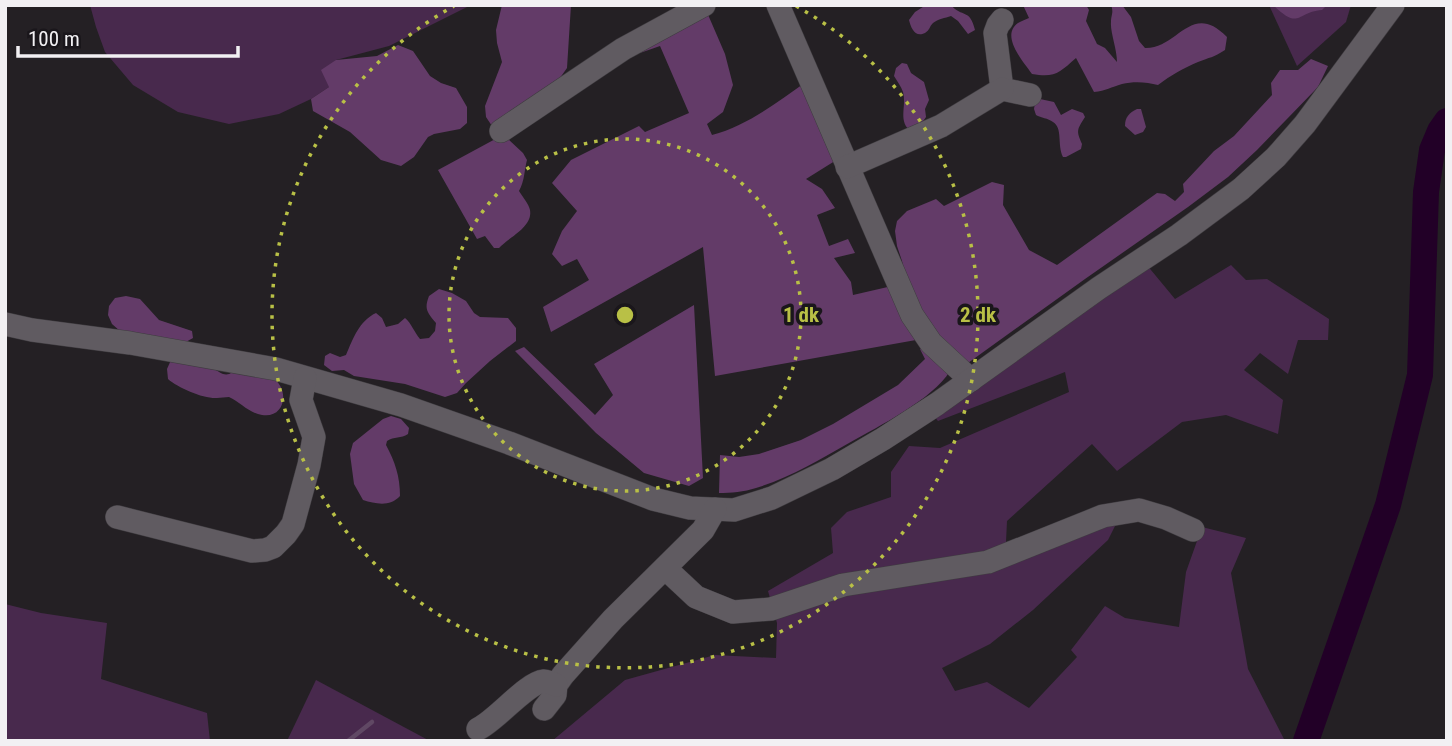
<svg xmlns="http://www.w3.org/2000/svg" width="1452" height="746" viewBox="0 0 1452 746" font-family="'Roboto Condensed',sans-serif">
<rect width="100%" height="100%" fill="#242024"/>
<g fill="#48294d">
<polygon points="90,5 471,5 389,46 336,60 329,87 311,99 279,114 229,124 178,112 133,85 105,52 96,27"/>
<polygon points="1269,5 1351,5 1346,22 1297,66"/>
<polygon points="1146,264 1175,299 1231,265 1246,280 1267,279 1329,319 1328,340 1298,340 1288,374 1260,353 1244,370 1283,400 1278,434 1226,415 1182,422 1117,471 1092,444 1007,521 1006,542 1016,560 1098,527 1116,524 1108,540 1033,610 990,644 942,668 955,691 987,682 1029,708 1077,657 1071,650 1105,606 1125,618 1179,627 1186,572 1202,527 1246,538 1231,573 1248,669 1285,741 552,741 625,680 715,655 776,658 777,623 768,591 833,553 831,528 847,512 891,497 891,472 909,446 940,448 1069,392 1065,372 938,421 933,415"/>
<polygon points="5,604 41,613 107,623 101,679 207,713 210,741 5,741"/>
<polygon points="316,680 430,741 287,741"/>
</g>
<g fill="#633b68">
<polygon points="502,5 571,5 567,68 550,92 492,126 486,117 485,106 502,62 497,43 496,30"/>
<path d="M926,5h25c11,13 19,3 24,25l-7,4 -10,-13 -7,-5c-6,2 -13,3 -18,7 -4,4 -3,7 -8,10 -10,5 -14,-5 -16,-13l6,-8z"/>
<path d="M1023,5h63l3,5 -3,11 11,23 8,4 12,14c0,-13 -7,-30 -6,-40 0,-8 3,-9 0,-17h11l9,12 8,24 6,7c33,1 46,-48 82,-11l-2,13c-12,8 -15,7 -27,12 -14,6 -27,13 -40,23 -11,-3 -24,-4 -36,-1 -11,3 -16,7 -28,8l-18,-34c-17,15 -21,20 -44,16 -9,-13 -32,-38 -14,-51 3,-2 7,-3 11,-5z"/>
<path d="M1273,5h54l-5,5c-26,2 -22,21 -49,-5z"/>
<path d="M706,10l19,44 8,31 -10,27 -16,12 5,11c35,-9 64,-32 94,-53l32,77 -32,20 16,10 13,19 -18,7 12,31 19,-7 7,14 -21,5 17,24 2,13 39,-9 24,54 -201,36 -12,-129 -152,85 -8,-25 46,-27 -12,-21 -15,7 -10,-12 10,-23 15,-20 -25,-28 19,-23 68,-34 6,6 44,-19 -29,-67 -20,7 -2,-6z"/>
<polygon points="398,45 413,51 430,76 441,83 456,88 467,107 467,123 460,129 434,134 428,137 414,157 401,166 381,160 350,132 313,111 311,99 329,87 321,70 336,60 377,56"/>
<polygon points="1311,59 1328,66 1318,87 1257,150 1228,177 1188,207 1085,279 968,363 927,330 910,299 902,261 897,246 895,231 897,221 907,211 936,199 944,206 992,182 1004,185 1003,205 1029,250 1057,265 1157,193 1165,194 1175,201 1184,192 1183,184 1214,151 1234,136 1272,95 1271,83 1280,70 1298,70"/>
<path d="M902,63l5,1 4,9 13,9 5,18 -4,9 1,8 -9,13 -5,2c-15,-10 -5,-25 -9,-40 -2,-6 -6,-11 -9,-16l2,-8z"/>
<path d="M1040,99l14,3 7,13 11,-6 11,4 2,4c-8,13 -9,13 -3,27l-1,5 -15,8h-3c-6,-12 0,-29 -10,-35 -5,-4 -12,-4 -17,-7l-2,-6 1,-6z"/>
<path d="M1137,109h4l5,18 -3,5 -8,3 -10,-9c0,-9 4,-13 12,-17z"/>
<path d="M499,137h7l17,16 4,7c-3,11 -2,20 -8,31 3,5 10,13 11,19 3,17 -21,27 -31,38h-5l-9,-12 -8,3 -39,-69z"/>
<path d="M439,289l13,4 14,8 8,12 6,4 28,1 8,10v13l-26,20 -24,22 -9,10 -12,4 -40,-13 -51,-8 -10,-6 -12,1 -8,-6 1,-9 5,-3 10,4 6,-2c7,-16 13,-34 30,-42l6,5 4,9 12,-3 7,-6c7,6 9,14 15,21l9,-1 6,-7 1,-8c-9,-11 -12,-14 -7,-27z"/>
<polygon points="126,296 140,299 159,320 192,331 193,338 184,343 120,331 112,324 108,315 109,306 115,298"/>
<polygon points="694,305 703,478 689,486 644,473 596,433 515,351 524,347 595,415 613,395 594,364"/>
<path d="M920,349l8,1 22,21c-18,29 -71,55 -101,72 -30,17 -60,35 -93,45 -12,4 -25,5 -37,5l1,-38 19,2 20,-3 42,-14 32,-16 65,-39 27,-26z"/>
<path d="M171,360c14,3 29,5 42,9 4,1 7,4 10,5 7,2 9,-3 15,-4 5,-1 27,4 32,6 21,11 16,43 -8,39 -13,-2 -22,-13 -33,-18 -4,0 -8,1 -12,1 -13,1 -39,-10 -49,-19l-1,-10z"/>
<path d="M391,416l10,3 8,9 -1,6c-7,5 -14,2 -21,7l-1,4c9,17 14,31 14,51 -10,11 -24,8 -37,4l-9,-16 -4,-30 3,-11 30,-24z"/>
</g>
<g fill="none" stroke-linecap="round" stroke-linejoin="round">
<polyline stroke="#604864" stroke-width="4.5" points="348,741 372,722"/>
<polyline stroke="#220027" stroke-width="26" points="1306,741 1388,505 1420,375 1426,192 1432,150 1440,131 1447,121"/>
<defs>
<g id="minor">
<polyline points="778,5 912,315 931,343 971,380"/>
<polyline points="1002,20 998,25 995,33 1002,89 1030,95"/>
<polyline points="501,131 623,49 704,5"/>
<polyline points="847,167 941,126 1002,89"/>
<polyline points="5,324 32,330 130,343 276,369 401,405 509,443 653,499 690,508 734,510 772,498 832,469 883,439 937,404 1099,288 1179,235 1241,189 1276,157 1305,124 1393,5"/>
<polyline points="117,517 252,551 265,550 273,547 286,534 293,524 309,465 314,437 301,400 305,378"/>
<polyline points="665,568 696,597 733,612 771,609 843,585 988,562 1103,516 1139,510 1166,518 1193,530"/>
<polyline points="544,709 555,695 556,685 563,675 613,619 703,530 715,509"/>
<path d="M478,729c19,-9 48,-46 66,-48 2,0 10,3 12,4"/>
</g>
</defs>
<use href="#minor" stroke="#3f3c40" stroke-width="24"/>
<use href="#minor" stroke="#605b61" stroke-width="23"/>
</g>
<g fill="none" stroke="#b9c046" stroke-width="3.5" stroke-dasharray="3.5 7">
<circle cx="625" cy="315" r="176"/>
<path d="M796 6A353 353 0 1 1 454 6"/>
</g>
<circle cx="625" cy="315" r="10" fill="#b9c046" stroke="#1a161b" stroke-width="3.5"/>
<g font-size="21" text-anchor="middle" font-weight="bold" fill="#b9c046" stroke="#1a161b" stroke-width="7" stroke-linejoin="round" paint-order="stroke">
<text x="801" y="322">1 dk</text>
<text x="978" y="322">2 dk</text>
</g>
<rect width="1452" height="746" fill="none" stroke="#f2f0f3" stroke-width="14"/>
<path d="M18 46v10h220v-10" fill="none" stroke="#f2f0f3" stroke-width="3.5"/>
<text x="28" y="46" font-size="21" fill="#f2f0f3" stroke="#1a161b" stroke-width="5" paint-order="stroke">100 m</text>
</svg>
